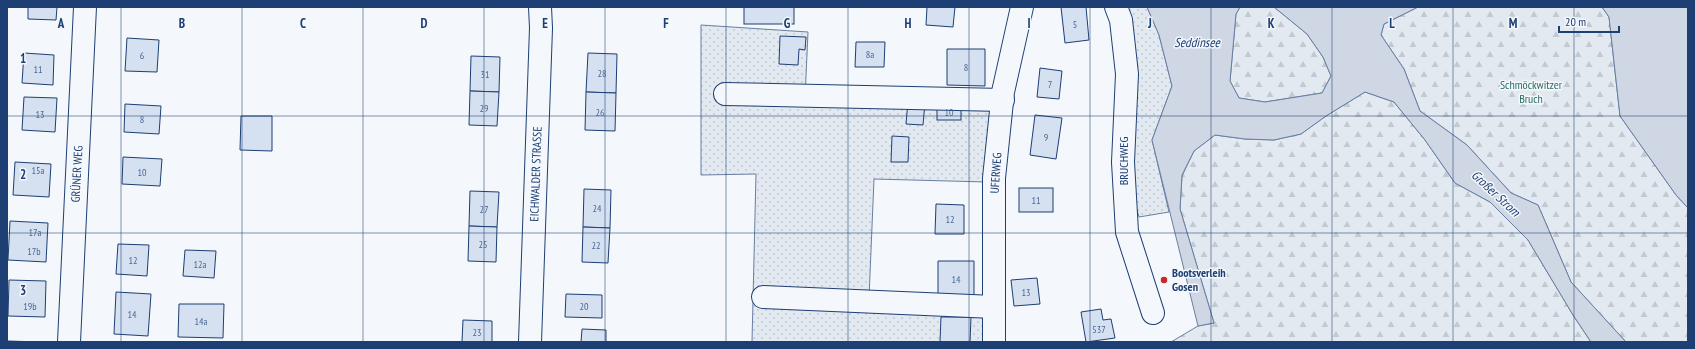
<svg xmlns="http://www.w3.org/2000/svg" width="1695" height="349" viewBox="0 0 1695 349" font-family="'PT Sans Narrow',sans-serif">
<defs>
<pattern id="grass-dots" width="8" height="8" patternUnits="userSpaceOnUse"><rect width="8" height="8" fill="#e3e9f0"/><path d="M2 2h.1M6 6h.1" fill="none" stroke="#c2c9d1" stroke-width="1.8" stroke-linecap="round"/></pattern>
<pattern id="forest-firs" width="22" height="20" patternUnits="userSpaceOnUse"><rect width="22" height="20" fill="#e3e9f0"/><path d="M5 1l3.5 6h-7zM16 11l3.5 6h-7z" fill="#c2c9d1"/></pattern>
</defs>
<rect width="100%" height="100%" fill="#f4f7fb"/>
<g fill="url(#grass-dots)" stroke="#687fa3">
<polygon points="1124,7 1147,7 1159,35 1172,86 1152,140 1169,212 1139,217 1131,190"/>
<polygon points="701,25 808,32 805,98 997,105 987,182 874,179 869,298 989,311 988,342 752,342 756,174 701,175"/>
</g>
<g fill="url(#forest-firs)" stroke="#687fa3">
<polygon points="1240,7 1274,7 1307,34 1323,57 1331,76 1322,93 1265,102 1239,98 1230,81 1236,14"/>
<polygon points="1418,7 1602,7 1609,17 1620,116 1676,195 1688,208 1688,342 1626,342 1571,282 1538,205 1511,193 1467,145 1420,111 1404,69 1381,35 1384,24"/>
<polygon points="1365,92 1394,102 1425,140 1455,183 1490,202 1528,240 1573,315 1591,342 1171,342 1198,326 1214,323 1180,209 1182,176 1194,151 1215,135 1245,139 1274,140 1301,134 1326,116"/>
</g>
<g fill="#cfd7e4" stroke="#687fa3">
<polygon points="1147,7 1240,7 1236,14 1230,81 1239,98 1265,102 1322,93 1331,76 1323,57 1307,34 1274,7 1418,7 1384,24 1381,35 1404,69 1420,111 1467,145 1511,193 1538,205 1571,282 1626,342 1591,342 1573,315 1528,240 1490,202 1455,183 1425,140 1394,102 1365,92 1326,116 1301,134 1274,140 1245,139 1215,135 1194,151 1182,175 1180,209 1214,323 1198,326 1152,140 1172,86 1159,35"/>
<polygon points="1602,7 1688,7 1688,208 1676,195 1620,116 1609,17"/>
</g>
<g fill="#d5e0f0" stroke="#1d3f73">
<polygon points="28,7 57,7 56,20 28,19"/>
<rect x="744" y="7" width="50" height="17"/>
<polygon points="927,7 955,7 953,27 926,25"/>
<polygon points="1061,7 1086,7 1089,40 1065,43"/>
<polygon points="780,36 806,37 805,50 799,49 798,65 779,64"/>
<polygon points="127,38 159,40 157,72 125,71"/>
<polygon points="856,42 885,42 884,67 855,67"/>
<polygon points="947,49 985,49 985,86 947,85"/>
<polygon points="24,53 54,55 53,85 22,83"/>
<polygon points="588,53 617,54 616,93 586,92"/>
<polygon points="471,56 500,57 499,92 470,91"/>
<polygon points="1040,68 1062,71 1059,99 1037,97"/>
<polygon points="470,91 499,92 497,126 469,125"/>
<polygon points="586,92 616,93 615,131 585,130"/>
<polygon points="24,97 57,98 55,132 22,130"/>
<polygon points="908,101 925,102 923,125 906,124"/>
<polygon points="125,104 161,106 159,134 124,132"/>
<rect x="937" y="104" width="24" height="16"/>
<polygon points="1035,115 1062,118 1056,159 1030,155"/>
<polygon points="241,116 272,116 272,151 240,150"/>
<polygon points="892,136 909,137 908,162 891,162"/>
<polygon points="123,157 162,159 160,186 122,184"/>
<polygon points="15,162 51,164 49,197 13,195"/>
<rect x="1019" y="188" width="34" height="24"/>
<polygon points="584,189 611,190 610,228 583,227"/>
<polygon points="470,191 499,192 497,227 469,226"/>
<polygon points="936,204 964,205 964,234 935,234"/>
<polygon points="10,221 48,223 46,262 8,260"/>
<polygon points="469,226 497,227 496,262 468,261"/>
<polygon points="583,227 610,228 608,263 582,262"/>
<polygon points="118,244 149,245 147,276 116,274"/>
<polygon points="185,250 216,251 214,278 183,276"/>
<polygon points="938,261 974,261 974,297 938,296"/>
<polygon points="1037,278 1040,304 1014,306 1011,280"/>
<polygon points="9,280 46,281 45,317 8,316"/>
<polygon points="116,292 151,294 148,336 114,334"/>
<polygon points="566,294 602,295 602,318 565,317"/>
<polygon points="179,304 224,304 223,338 178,337"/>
<polygon points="1101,309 1103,320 1111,319 1115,338 1086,342 1081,312"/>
<polygon points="941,317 971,317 970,342 940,342"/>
<polygon points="463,320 492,321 492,342 462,342"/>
<polygon points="582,329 606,330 606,342 581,342"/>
<polygon points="7,341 42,342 7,342"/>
</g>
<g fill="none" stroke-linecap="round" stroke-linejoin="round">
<defs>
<g id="minor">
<polyline points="1116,7 1121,20 1127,74 1123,162 1127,232 1153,313"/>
<polyline points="725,94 1003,100"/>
<polyline points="763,297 994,307"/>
<polyline points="69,342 85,7"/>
<polyline points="530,342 541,28 540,7"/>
<polyline points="994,342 994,178 1003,92 1022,7"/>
</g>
</defs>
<use href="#minor" stroke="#1d3f73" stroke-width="24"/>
<use href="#minor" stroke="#f4f7fb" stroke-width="22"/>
</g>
<path fill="none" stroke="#1d3f73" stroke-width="1" stroke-opacity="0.55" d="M121,7v335M242,7v335M363,7v335M484,7v335M605,7v335M726,7v335M848,7v335M969,7v335M1090,7v335M1211,7v335M1332,7v335M1453,7v335M1574,7v335M7,116h1681M7,233h1681"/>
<circle fill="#c62828" stroke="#f4f7fb" stroke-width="1.5" cx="1164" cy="280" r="4"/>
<g text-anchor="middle" stroke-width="3" stroke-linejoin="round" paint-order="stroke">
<g font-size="10" fill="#4b6792">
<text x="1075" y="28">5</text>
<text x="870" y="58">8a</text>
<text x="142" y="59">6</text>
<text x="966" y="71">8</text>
<text x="38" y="73">11</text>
<text x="602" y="77">28</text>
<text x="485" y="78">31</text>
<text x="1050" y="88">7</text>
<text x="484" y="112">29</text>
<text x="600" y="116">26</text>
<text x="949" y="116">10</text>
<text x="40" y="118">13</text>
<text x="142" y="123">8</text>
<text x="1046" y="141">9</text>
<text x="38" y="174">15a</text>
<text x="142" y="176">10</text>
<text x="1036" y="204">11</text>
<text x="597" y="212">24</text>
<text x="484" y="213">27</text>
<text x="950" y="223">12</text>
<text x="35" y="236">17a</text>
<text x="483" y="248">25</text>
<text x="596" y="249">22</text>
<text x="34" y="255">17b</text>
<text x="133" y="264">12</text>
<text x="200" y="268">12a</text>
<text x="956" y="283">14</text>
<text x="1026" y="296">13</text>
<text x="30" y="310">19b</text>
<text x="584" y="310">20</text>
<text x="132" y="318">14</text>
<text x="201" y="325">14a</text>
<text x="1099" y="333">537</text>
<text x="477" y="336">23</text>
</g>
<g font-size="12" fill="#2c6c60" stroke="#f4f7fb">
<text x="1531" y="89">Schmöckwitzer<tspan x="1531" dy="14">Bruch</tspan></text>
</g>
<g font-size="12" fill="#1d3f73" stroke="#f4f7fb">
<text transform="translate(1124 161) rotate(-90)" y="4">BRUCHWEG</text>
<text transform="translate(996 173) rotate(-86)" y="4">UFERWEG</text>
<text transform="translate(77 174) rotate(-87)" y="4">GRÜNER WEG</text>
<text transform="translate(536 174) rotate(-88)" y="4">EICHWALDER STRASSE</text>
</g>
<g font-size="12" font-weight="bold" fill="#1d3f73" stroke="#f4f7fb" text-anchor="start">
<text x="1172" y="277">Bootsverleih<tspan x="1172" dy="14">Gosen</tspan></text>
</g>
<g font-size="13" font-style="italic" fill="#1d3f73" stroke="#f4f7fb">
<text x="1197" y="47">Seddinsee</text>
<text transform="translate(1496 193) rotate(43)" y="5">Großer Strom</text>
</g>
</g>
<g font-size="13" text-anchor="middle" font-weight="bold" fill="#1d3f73" stroke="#f4f7fb" stroke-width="3" stroke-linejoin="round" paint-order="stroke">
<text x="61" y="28">A</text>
<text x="182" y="28">B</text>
<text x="303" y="28">C</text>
<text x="424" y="28">D</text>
<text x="545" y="28">E</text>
<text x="666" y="28">F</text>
<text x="787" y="28">G</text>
<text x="908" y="28">H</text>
<text x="1029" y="28">I</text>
<text x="1150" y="28">J</text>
<text x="1271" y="28">K</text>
<text x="1392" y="28">L</text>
<text x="1513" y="28">M</text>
<text x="23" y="63">1</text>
<text x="23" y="179">2</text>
<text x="23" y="295">3</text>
</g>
<rect width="1695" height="349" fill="none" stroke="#1d3f73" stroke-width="16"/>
<path d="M1559 26v6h60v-6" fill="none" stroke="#1d3f73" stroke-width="2"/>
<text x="1565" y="26" font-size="12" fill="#1d3f73" stroke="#f4f7fb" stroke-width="3" paint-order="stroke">20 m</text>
</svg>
